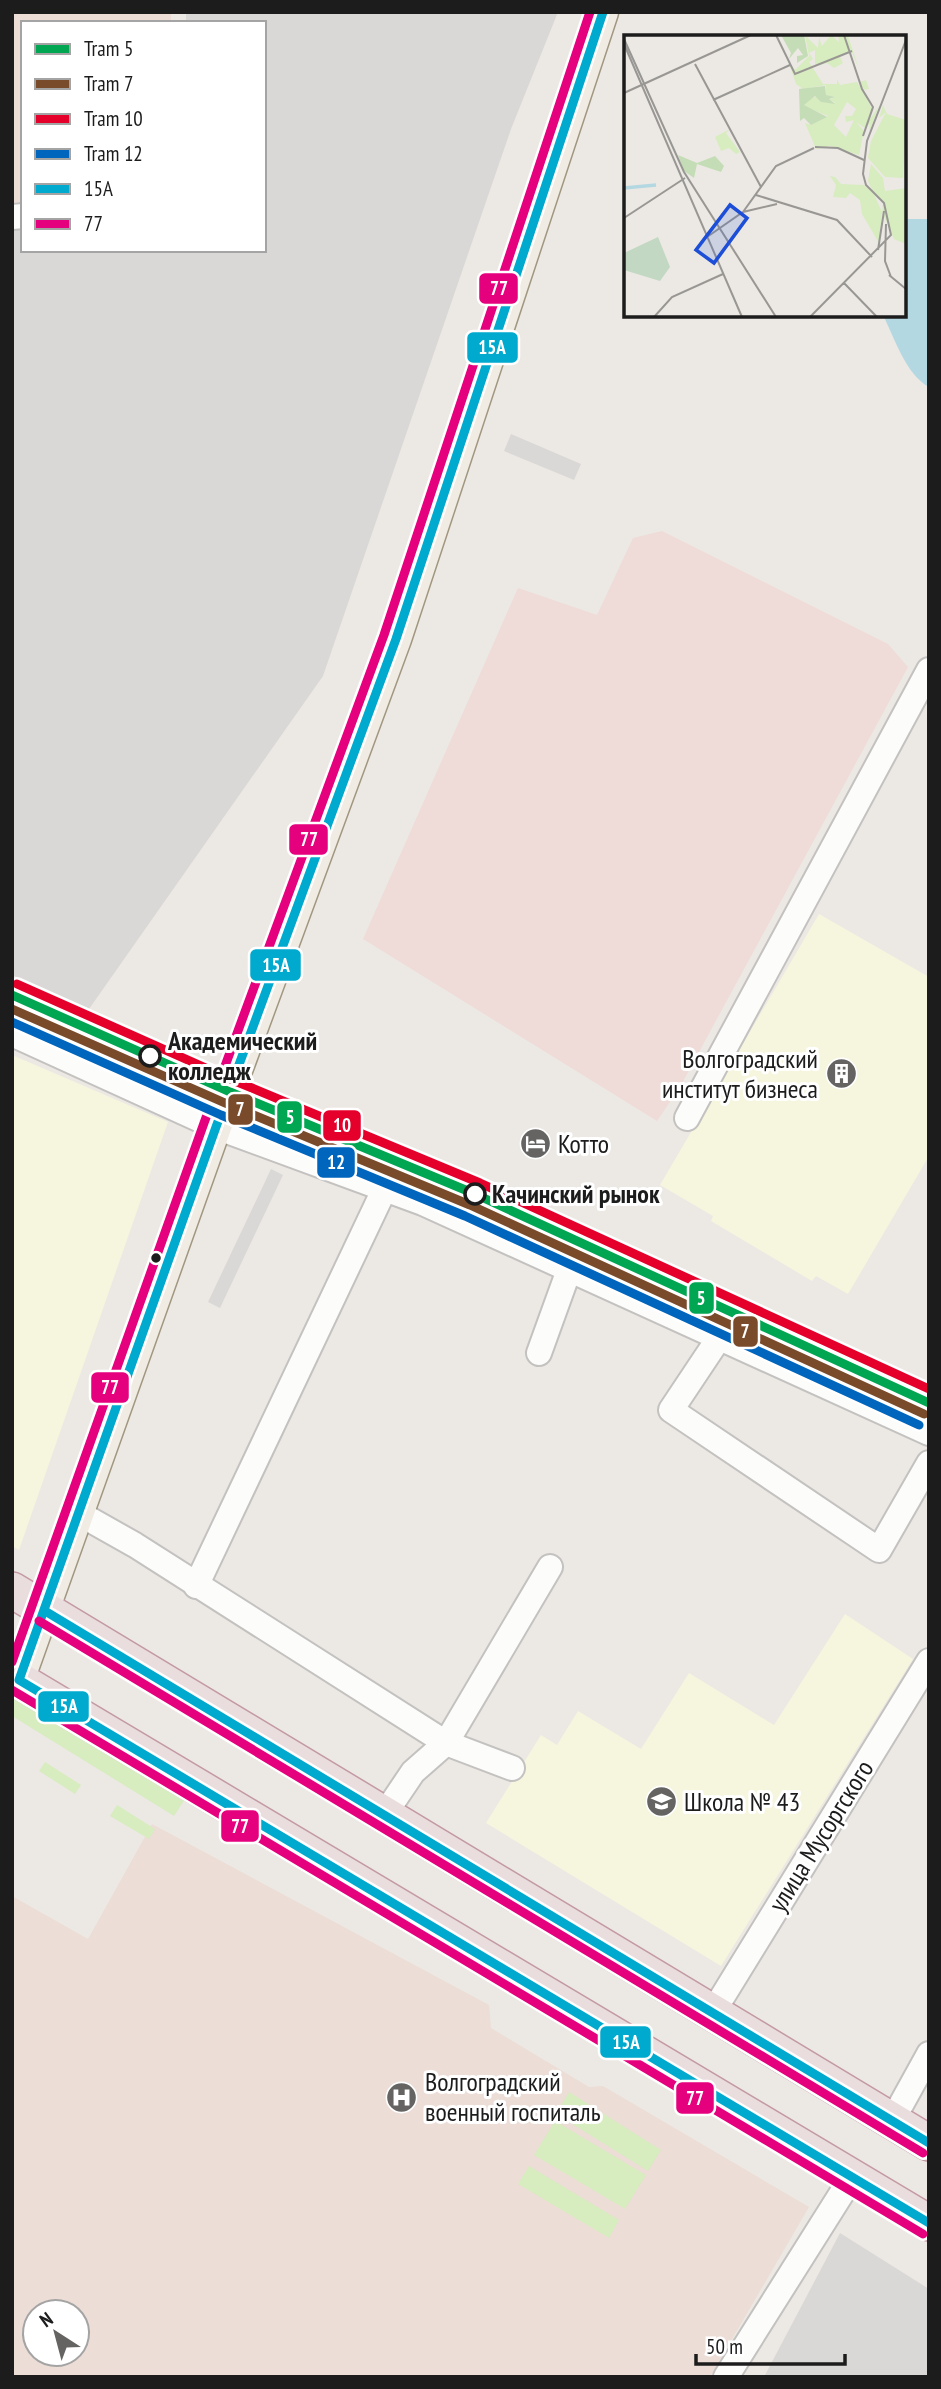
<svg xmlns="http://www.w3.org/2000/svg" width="941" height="2389" viewBox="0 0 941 2389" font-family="'PT Sans Narrow',sans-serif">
<rect width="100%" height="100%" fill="#ece9e4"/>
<g fill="#dad8d6">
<polygon points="186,12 558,12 511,129 323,676 89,1009 12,975 12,209 23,208 23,250 264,250 264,23 186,23"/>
<polygon points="511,434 581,464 574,480 504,451"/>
<polygon points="271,1169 283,1175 220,1308 208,1302"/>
<polygon points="840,2233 929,2289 929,2377 764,2377"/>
</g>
<polygon fill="#efdbd7" points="662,531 888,644 908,667 680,1087 657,1121 363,939 518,588 597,615 633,538"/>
<g fill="#f6f5de">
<polygon points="819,914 929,977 929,1156 848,1294 816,1276 812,1281 711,1221 713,1216 660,1185"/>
<polygon points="12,1055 168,1122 19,1550 12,1546"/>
<polygon points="845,1614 913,1659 721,1966 486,1823 541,1735 557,1745 578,1711 641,1749 689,1673 774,1725"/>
</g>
<g fill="#ecddd6" fill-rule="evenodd">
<polygon points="12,12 171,12 171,23 23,23 23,202 12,202"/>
<path d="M152,1824l337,181 2,23 98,59 14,-1 206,121 -99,170h-698v-481l76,43zM35,2312h42v42h-42z"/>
</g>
<g fill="#d7ecbf">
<polygon points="12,1691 187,1796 174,1816 12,1716"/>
<polygon points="45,1762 81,1785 75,1794 39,1771"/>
<polygon points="117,1805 155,1829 149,1839 110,1816"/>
<polygon points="569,2092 661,2150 648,2171 556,2114"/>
<polygon points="555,2121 646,2175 625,2209 534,2155"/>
<polygon points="529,2166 619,2220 609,2238 518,2184"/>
</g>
<path fill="#b4d8e2" d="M908,219h21v168c-23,-12 -35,-50 -46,-72h21v-94z"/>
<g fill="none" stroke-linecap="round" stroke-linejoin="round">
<defs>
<g id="minor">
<polyline points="12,217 23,216"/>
<polyline points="12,1034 216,1127 423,1203 929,1433"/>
<polyline points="687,1118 929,670"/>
<polyline points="719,1338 671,1410 879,1550 929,1463"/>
<polyline points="539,1353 569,1270"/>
<polyline points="80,1514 135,1545 446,1743 512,1768"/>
<polyline points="196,1586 384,1190"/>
<polyline points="384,1815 413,1772 446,1743 550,1567"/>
<polyline points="713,2012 929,1661"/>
<polyline points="892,2121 929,2054"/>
<polyline points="726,2377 852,2177"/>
</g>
<polyline id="major" points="19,1680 216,1127 396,639 603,12"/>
<g id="highway">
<polyline points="12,1590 929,2143"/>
<polyline points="12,1676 929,2223"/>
</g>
</defs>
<use href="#minor" stroke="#c4c2c0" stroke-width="28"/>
<use href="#major" stroke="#a19781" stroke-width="33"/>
<use href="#highway" stroke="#c399a4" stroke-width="38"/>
<use href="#minor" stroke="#fcfcfb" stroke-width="24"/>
<use href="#major" stroke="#f0ebe3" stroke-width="30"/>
<use href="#highway" stroke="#eaddde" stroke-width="35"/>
<defs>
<g id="bus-1">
<polyline points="603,12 396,639 216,1127 19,1680 929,2223"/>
<polyline points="45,1611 929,2143"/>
</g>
<g id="bus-2">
<polyline points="39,1621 923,2153"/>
<polyline points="12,1662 204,1123 384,635 590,12"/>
<polyline points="12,1690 923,2234"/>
</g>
</defs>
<use href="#bus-1" stroke="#fff" stroke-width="14"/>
<use href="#bus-2" stroke="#fff" stroke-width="14"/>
<use href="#bus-1" stroke="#00a9ce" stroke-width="9"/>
<use href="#bus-2" stroke="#e5007d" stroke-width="9"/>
<defs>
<polyline id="tram-1" points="12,995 230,1092 475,1194 929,1403"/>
<polyline id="tram-2" points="12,1009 225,1103 470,1205 924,1414"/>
<polyline id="tram-3" points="17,984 235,1081 480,1183 929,1389"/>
<polyline id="tram-4" points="12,1022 221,1115 465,1216 919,1425"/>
</defs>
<use href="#tram-1" stroke="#fff" stroke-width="14"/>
<use href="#tram-2" stroke="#fff" stroke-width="14"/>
<use href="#tram-3" stroke="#fff" stroke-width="14"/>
<use href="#tram-4" stroke="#fff" stroke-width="14"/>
<use href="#tram-1" stroke="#00a651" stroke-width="9"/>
<use href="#tram-2" stroke="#7a4b2a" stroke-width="9"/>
<use href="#tram-3" stroke="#e4002b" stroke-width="9"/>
<use href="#tram-4" stroke="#0065bd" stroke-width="9"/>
</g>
<defs>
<symbol id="building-disc" viewBox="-11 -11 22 22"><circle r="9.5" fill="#656462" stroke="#fff"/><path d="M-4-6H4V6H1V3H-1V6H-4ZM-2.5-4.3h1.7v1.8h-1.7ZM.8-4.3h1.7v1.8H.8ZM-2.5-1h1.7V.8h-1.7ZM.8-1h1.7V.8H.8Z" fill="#fff"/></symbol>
<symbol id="hotel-disc" viewBox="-11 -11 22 22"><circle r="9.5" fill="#656462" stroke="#fff"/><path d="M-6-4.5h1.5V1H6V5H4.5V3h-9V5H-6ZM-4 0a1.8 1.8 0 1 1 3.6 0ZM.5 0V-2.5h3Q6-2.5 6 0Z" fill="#fff"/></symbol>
<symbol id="school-disc" viewBox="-11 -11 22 22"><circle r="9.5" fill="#656462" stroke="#fff"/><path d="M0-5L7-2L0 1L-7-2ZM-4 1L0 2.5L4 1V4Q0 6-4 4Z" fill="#fff"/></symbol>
<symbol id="hospital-disc" viewBox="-11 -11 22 22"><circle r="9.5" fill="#656462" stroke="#fff"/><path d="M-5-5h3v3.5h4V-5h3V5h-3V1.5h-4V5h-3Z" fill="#fff"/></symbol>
</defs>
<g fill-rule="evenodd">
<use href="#building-disc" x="824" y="1056" width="35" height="35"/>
<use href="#hotel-disc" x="518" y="1126" width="35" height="35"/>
<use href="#school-disc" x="644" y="1784" width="35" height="35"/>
<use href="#hospital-disc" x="384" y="2080" width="35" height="35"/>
</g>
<g fill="#fff" stroke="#1c1c1c" stroke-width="3.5">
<circle cx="150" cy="1056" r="10"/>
<circle cx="475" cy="1194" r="10"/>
</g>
<circle fill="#1c1c1c" stroke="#fff" stroke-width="2.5" cx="156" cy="1258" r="6"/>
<g text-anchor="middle" stroke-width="6" stroke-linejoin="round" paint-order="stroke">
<g font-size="26" font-weight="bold" fill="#1c1c1c" stroke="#fff" text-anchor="start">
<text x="168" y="1050">Академический<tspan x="168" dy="30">колледж</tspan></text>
<text x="492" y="1203">Качинский рынок</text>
</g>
<g font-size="26" fill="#1c1c1c" stroke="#fff" text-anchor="start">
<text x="818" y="1068" text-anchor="end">Волгоградский<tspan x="818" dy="30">институт бизнеса</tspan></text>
<text x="558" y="1153">Котто</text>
<text x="684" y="1811">Школа № 43</text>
<text x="425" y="2091">Волгоградский<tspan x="425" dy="30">военный госпиталь</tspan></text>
</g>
<g font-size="26" fill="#1c1c1c" stroke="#fff">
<text transform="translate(821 1836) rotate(-58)" y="9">улица Мусоргского</text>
</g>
</g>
<g transform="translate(624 35)">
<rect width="282" height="282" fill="#ece9e4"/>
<path d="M181,0l13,13 1,-11 3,9 9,-11 8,7 -1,-7 10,1 11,33 -8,-19 -11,7 3,6 -9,5 -7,-5 -6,2 -5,1 7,-2h-8v-14l-6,3 4,6 -4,3 14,22h14v-5l3,6 17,-3 4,7 -1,-7 6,-2 3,9 -7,1 10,19 -4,13 11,-16 -10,27 1,-10 -5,5 -9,-6 8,9 -5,24 -29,-9 -14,3 -11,-26 6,2 17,-9 -23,-9 -1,-6 14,-5 3,6 15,1 -7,-3 6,-3 -9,-2v-10l-23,4 -7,-5 -8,-24 7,10 14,-14zM223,67l9,7 -4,7h-7l1,6 8,-2 -8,17 -12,-12zM259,70l4,9 19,6 -3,58 -18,-1 -17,-19 3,-17 15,-29 -7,6zM106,94l-4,4 14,19 -4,2 -7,-6 -8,3 -6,-14zM247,129l12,14 2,13 21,-3v56l-12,-5 -26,-58zM206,141l5,1 6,7 23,1 19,18 -4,40 -17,-29 -2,-14 -10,-7 -4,5 -13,-1 3,-12z" fill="#d7ecbf" fill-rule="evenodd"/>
<path d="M157,0h23l4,21 -11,7v-7l6,-1 -5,-7 -9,11 2,-6zM201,51l1,9 9,2 -6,2 6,5 -14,-2 -6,-6 -11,9 23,12 -16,8 -7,-7 -4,3 -1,-32zM54,120l19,8 18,-7 9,10 -3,6 -24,-8 -3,14 -10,-7z" fill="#c4ddb6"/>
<path d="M34,202l12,30 -10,14 -36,-11v-17z" fill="#c2d8c2"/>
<path fill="none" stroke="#b4d8e2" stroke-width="3.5" d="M0,153l32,-3"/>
<path fill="none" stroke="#999794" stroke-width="2" d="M152,0l19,39 57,-23M220,0l18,54 11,18 -10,29M0,4l60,133 92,145M0,9l118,273M71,29l66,123M0,58l127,-58M89,65l77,-35M191,112l23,1 26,12M132,160l81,25 35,37M119,177l33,-46 38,-18M0,183l61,-40M262,189l-1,37 6,16M83,202l36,-25 34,-8M254,215l6,-39M265,240l17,14M220,248l33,34M30,282l18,-20 51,-23M186,282l81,-82 -7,-32 -18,-18 -3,-11 4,-33 39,-101"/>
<path fill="#1d4ed8" fill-opacity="0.15" stroke="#1d4ed8" stroke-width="3.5" d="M106,170l17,13 -33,45 -18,-13z"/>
<rect width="282" height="282" fill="none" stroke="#1c1c1c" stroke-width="3.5"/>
</g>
<g stroke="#fff" stroke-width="2.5">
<rect x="478" y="272" width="41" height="33" rx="7" fill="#e5007d"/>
<rect x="466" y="331" width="53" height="33" rx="7" fill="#00a9ce"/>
<rect x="288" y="823" width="41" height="33" rx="7" fill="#e5007d"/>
<rect x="249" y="948" width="53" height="34" rx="7" fill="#00a9ce"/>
<rect x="227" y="1093" width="27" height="33" rx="7" fill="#7a4b2a"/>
<rect x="276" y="1100" width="27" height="34" rx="7" fill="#00a651"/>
<rect x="322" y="1109" width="40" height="33" rx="7" fill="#e4002b"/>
<rect x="316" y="1146" width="40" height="33" rx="7" fill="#0065bd"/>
<rect x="688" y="1281" width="27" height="34" rx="7" fill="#00a651"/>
<rect x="732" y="1315" width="27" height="33" rx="7" fill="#7a4b2a"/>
<rect x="90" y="1371" width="40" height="33" rx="7" fill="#e5007d"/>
<rect x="37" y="1690" width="53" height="33" rx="7" fill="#00a9ce"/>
<rect x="220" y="1809" width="40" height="34" rx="7" fill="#e5007d"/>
<rect x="599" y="2025" width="53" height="34" rx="7" fill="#00a9ce"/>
<rect x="675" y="2081" width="40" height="34" rx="7" fill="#e5007d"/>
</g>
<g font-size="19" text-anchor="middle" font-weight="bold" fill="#fff">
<text x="499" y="295">77</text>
<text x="492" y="354">15А</text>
<text x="309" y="846">77</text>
<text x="276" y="972">15А</text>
<text x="240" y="1116">7</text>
<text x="290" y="1124">5</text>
<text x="342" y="1132">10</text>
<text x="336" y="1169">12</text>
<text x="701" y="1305">5</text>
<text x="745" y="1338">7</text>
<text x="110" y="1394">77</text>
<text x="64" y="1713">15А</text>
<text x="240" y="1833">77</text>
<text x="626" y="2049">15А</text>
<text x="695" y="2105">77</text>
</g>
<rect width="941" height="2389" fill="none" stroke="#1c1c1c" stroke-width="28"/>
<rect x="21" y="21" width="245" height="231" fill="#ffffff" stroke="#a4a4a4" stroke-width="2"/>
<rect x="35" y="44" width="35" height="10" fill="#00a651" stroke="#a4a4a4" stroke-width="2"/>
<text x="84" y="56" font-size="21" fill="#1c1c1c">Tram 5</text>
<rect x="35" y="79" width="35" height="10" fill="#7a4b2a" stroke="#a4a4a4" stroke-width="2"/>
<text x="84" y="91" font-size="21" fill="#1c1c1c">Tram 7</text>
<rect x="35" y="114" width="35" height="10" fill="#e4002b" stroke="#a4a4a4" stroke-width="2"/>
<text x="84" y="126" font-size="21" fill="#1c1c1c">Tram 10</text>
<rect x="35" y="149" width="35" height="10" fill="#0065bd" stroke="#a4a4a4" stroke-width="2"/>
<text x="84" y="161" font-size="21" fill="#1c1c1c">Tram 12</text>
<rect x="35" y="184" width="35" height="10" fill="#00a9ce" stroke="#a4a4a4" stroke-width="2"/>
<text x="84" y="196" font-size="21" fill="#1c1c1c">15А</text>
<rect x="35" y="219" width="35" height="10" fill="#e5007d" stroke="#a4a4a4" stroke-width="2"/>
<text x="84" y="231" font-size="21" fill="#1c1c1c">77</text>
<g transform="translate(56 2333) rotate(324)"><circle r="33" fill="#ffffff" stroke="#a4a4a4" stroke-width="2"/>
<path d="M0-5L12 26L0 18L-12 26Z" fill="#656462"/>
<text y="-10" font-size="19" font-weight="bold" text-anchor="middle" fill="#1c1c1c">N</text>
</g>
<path d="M696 2354v10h149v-10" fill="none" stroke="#1c1c1c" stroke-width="3.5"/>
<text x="706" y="2354" font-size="21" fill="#1c1c1c" stroke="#ffffff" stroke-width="5" paint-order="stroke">50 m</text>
</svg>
